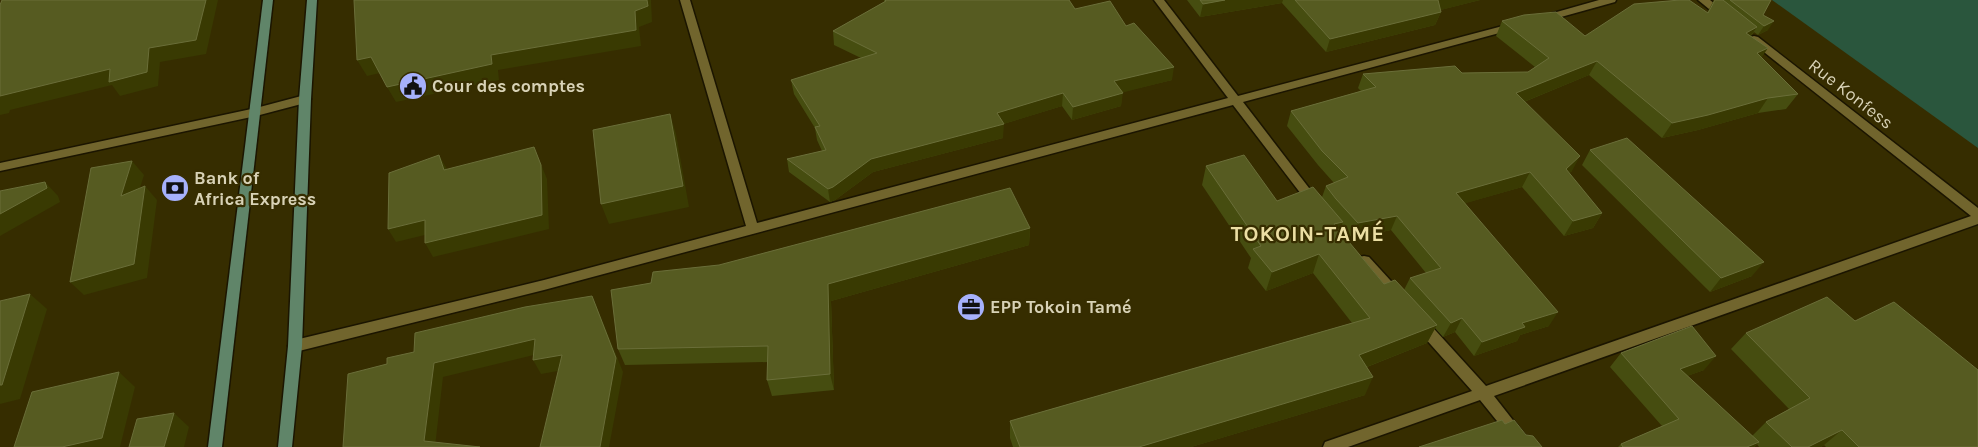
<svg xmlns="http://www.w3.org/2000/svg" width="1978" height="447" viewBox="0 0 1978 447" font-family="Karla,sans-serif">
<rect width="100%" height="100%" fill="#362d00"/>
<polygon fill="#2a563d" points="1772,0 1978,0 1978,148"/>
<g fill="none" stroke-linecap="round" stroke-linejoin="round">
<defs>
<g id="minor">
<polygon points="680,0 690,0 757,223 1228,98 1154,0 1164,0 1238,96 1514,23 1519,26 1518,28 1243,102 1319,201 1321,204 1319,207 1311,207 1233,105 544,290 295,352 290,350 288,346 290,342 295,340 544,280 746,226"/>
<polygon points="1599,0 1616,0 1615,2 1543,22 1538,19 1539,17"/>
<polygon points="1698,0 1710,0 1729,16 1728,18 1720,18"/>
<polygon points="1754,36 1758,37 1978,208 1978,224 1494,396 1534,447 1518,447 1480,400 1348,447 1323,447 1325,442 1472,391 1416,328 1414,324 1416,320 1421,318 1426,320 1486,386 1971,216 1750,41 1749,39 1750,37"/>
<polygon points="305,95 311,99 309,102 256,116 0,171 0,163 256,108"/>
<polygon points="1364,256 1369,257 1401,292 1403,296 1401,300 1396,301 1391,300 1359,265 1358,261 1359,257"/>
</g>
<g id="secondary">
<polygon points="263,0 273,0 222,447 208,447"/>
<polygon points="307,0 317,0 311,99 302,346 292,447 278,447 288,346 299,99"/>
</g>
</defs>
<use href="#minor" stroke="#1b1500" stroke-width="3"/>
<use href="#secondary" stroke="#1b1500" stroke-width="3"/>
<use href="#minor" fill="#71652d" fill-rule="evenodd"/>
<use href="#secondary" fill="#608569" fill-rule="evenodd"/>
</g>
<g fill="#464d10" fill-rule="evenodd">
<polygon points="884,0 1069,0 1075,9 1126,26 1172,80 1122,92 1121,106 1072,120 1062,106 1003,124 1003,138 873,172 835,200 830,202 789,172 787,159 822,151 817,140 815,128 794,94 791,80 861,58 834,45 833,31 884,2"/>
<polygon points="1187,0 1480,0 1440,10 1441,12 1435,25 1326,52 1282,3 1200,17"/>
<path d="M1714,0h57l-8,15 5,15 -10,5 -4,-3 -3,4 10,22 37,36 -12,15 -28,4 -60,17 -36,8 -73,-63 -65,27 48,69 -3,2 33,40 -9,15 -29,8 -42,-49 -57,16 84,123 -29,9 -3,6 -43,15 -19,-24 -12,5 -8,-9 -8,15 -60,24 -2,28 -174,52h-178l-3,-9v-17l342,-98 -39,-50 -47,18 -18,-23 3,-10 -49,-73 4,-19 71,35 45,-4 4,-11 8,-3 -16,-18 -31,-39 4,-15 70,-20 -3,-3 5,-14 99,-1 66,-1 7,-5 -39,-31 6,-15 83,15 122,-23zM1342,226l10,12 39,-8 35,43 -16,5 -6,12 -20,-6 -44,-53z"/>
<polygon points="1590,150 1752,276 1710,292 1582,165"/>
<polygon points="1030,228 1029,245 831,301 834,390 772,396 767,380 768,362 625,365 618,349 651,283"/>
<polygon points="1746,333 1978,447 1826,447 1824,445 1821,447 1759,447 1757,444 1754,447 1618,447 1621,444 1662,426 1610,367 1621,353 1704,370 1687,376 1752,436 1766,422 1789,409 1731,349"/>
</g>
<g fill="#393a02">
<polygon points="206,0 218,0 206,54 160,62 158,86 120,96 112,85 10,110 9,113 0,115 0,96 110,69 149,48"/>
<polygon points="647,0 651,0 652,22 639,27 641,46 498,70 499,80 396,102 387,87 635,11"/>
<polygon points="1225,0 1283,0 1282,3 1200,17 1203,4"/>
<polygon points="1437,0 1480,0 1433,12"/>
<polygon points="1441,12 1435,25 1326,52 1330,39"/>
<polygon points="1774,21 1768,30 1758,35 1764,26"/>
<polygon points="1757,27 1747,41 1746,33"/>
<polygon points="1768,48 1758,63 1757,53"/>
<polygon points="371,57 380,73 367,76 357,60"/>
<polygon points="1597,61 1589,75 1509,108 1516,93"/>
<polygon points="1174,67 1172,80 1113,95 1114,81"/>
<polygon points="1063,93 1062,106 997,126 997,113"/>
<polygon points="1123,93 1121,106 1072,120 1073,107"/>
<polygon points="1768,98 1758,113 1698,130 1662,138 1672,123"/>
<polygon points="670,114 676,134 689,207 609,224 601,204"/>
<polygon points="1004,124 1003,138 873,172 835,200 830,202 828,189 871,159"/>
<polygon points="534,147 547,179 549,229 433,257 425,243"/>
<polygon points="439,155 447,169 444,170"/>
<polygon points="1580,156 1572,171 1558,183 1566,169"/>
<polygon points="132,161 144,175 133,210 121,196"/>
<polygon points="1530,172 1522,187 1449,208 1456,193"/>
<polygon points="45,182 58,196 60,202 0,236 0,214"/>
<polygon points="145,186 157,200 147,278 84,295 70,282"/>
<polygon points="1602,213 1593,228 1564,236 1573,221"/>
<polygon points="1397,216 1391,230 1352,238 1358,223"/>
<polygon points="425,220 433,233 396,242 388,229"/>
<polygon points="1343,222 1336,241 1334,224"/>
<polygon points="1030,228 1029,245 831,301 834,390 830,374 828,284"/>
<polygon points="1319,254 1313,273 1266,291 1272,272"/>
<polygon points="1764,262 1752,276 1710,292 1721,278"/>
<polygon points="30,294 47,309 20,399 0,404 0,385"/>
<polygon points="592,296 598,310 623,372 609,447 600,447"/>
<polygon points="1558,312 1549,326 1520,335 1517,341 1474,356 1482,342 1522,323"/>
<polygon points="1462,318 1455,332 1443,337 1451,323"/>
<polygon points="1437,325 1427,343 1351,373 1359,355"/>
<polygon points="535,339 542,353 443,377 435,447 424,441 434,363"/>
<polygon points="562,355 569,369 541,374 533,360"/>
<polygon points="1716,356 1704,370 1668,383 1680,369"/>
<polygon points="119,372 135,387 120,447 62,447"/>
<polygon points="1373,377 1365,395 1191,447 1139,447"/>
<polygon points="174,413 189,427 184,447 164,447"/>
<polygon points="1842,430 1824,445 1821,447 1808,447"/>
<polygon points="1759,442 1754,447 1747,447"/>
</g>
<g fill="#565b21" stroke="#6a6e39">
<polygon points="2,0 206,0 196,40 149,48 147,72 109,82 110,69 0,96 0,5"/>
<polygon points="354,0 647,0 648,6 635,11 636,30 491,55 492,64 387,87 371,57 357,60"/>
<polygon points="885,0 1069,0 1075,9 1110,1 1126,26 1134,23 1174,67 1114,81 1123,93 1073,107 1063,93 997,113 1004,124 871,159 833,187 828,189 787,159 826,150 815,127 820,126 791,80 877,53 833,31 886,1"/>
<polygon points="1200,0 1225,0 1203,4"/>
<polygon points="1295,0 1438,0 1441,12 1330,39"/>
<polygon points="1680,0 1689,0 1708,13 1715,0 1723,0 1757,27 1746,33 1768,48 1757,53 1798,94 1768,98 1708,115 1672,123 1597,61 1516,93 1580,156 1566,169 1602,213 1573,221 1530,172 1456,193 1558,312 1522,323 1525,327 1482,342 1462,318 1451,323 1410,278 1441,268 1397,216 1358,223 1336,199 1326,186 1348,177 1322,151 1291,111 1376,87 1363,74 1455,66 1462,73 1528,72 1549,58 1502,21 1524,15 1556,12 1585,36 1634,4"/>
<polygon points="1730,0 1771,0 1763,15 1774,21 1764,26"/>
<polygon points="670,114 683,186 601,204 593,130"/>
<polygon points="1627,138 1764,262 1721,278 1590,150"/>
<polygon points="534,147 541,165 542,215 425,243 425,220 388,229 389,173 439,155 444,170"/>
<polygon points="1244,155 1277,201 1313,187 1343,222 1334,224 1384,284 1395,280 1437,325 1359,355 1373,377 1139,447 1020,447 1010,421 1370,318 1319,254 1272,272 1253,249 1261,246 1206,166"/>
<polygon points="132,161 121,196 145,186 134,264 70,282 91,168"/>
<polygon points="45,182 47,188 0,214 0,191"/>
<polygon points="1010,188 1030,228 828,284 830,374 767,380 768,346 618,349 611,290 651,283 653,272 719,265"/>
<polygon points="30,294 2,385 0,385 0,301"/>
<polygon points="592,296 616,358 600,447 540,447 562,355 533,360 535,339 434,363 424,441 480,447 343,447 348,374 387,364 387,358 414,352 415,333 525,307"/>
<polygon points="1827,297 1855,321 1894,302 1978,370 1978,447 1859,447 1842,430 1808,447 1792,447 1766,422 1810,398 1746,333"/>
<polygon points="1692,326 1716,356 1680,369 1759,442 1747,447 1622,447 1623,447 1621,444 1679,419 1621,353"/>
<polygon points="119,372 102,438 62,447 14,447 32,392"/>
<polygon points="174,413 164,447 129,447 137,419"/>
<polygon points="1502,420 1505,424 1514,420 1526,435 1533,436 1542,447 1419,447"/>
</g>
<defs>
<symbol id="civic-disc" viewBox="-11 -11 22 22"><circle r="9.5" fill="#a6b1fc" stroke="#362d00"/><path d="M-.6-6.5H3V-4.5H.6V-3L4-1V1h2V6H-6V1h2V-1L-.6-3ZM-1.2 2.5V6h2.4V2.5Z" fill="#111"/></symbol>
<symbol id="bank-disc" viewBox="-11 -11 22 22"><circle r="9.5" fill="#a6b1fc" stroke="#362d00"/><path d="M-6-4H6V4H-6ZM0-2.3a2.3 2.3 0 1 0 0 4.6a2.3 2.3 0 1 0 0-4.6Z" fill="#111"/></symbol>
<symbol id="office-disc" viewBox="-11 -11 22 22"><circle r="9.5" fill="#a6b1fc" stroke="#362d00"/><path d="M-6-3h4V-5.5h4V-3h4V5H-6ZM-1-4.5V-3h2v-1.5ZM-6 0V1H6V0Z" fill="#111"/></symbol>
</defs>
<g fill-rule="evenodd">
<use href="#civic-disc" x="397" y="70" width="32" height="32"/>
<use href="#bank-disc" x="159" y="172" width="32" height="32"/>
<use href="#office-disc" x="955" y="291" width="32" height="32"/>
</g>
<g text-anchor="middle" stroke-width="4.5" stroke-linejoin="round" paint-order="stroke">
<g font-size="18" font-weight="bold" fill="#d8d2b6" stroke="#362d00" text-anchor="start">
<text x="432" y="92">Cour des comptes</text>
<text x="194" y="184">Bank of<tspan x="194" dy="21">Africa Express</tspan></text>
<text x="990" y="313">EPP Tokoin Tamé</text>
</g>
<g font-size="18" fill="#d8d2b6" stroke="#362d00">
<text transform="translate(1851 94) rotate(38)" y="6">Rue Konfess</text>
</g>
<g font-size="22" font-weight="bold" letter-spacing="1" fill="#ebdea3" stroke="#362d00">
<text x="1308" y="241">TOKOIN-TAMÉ</text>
</g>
</g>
</svg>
